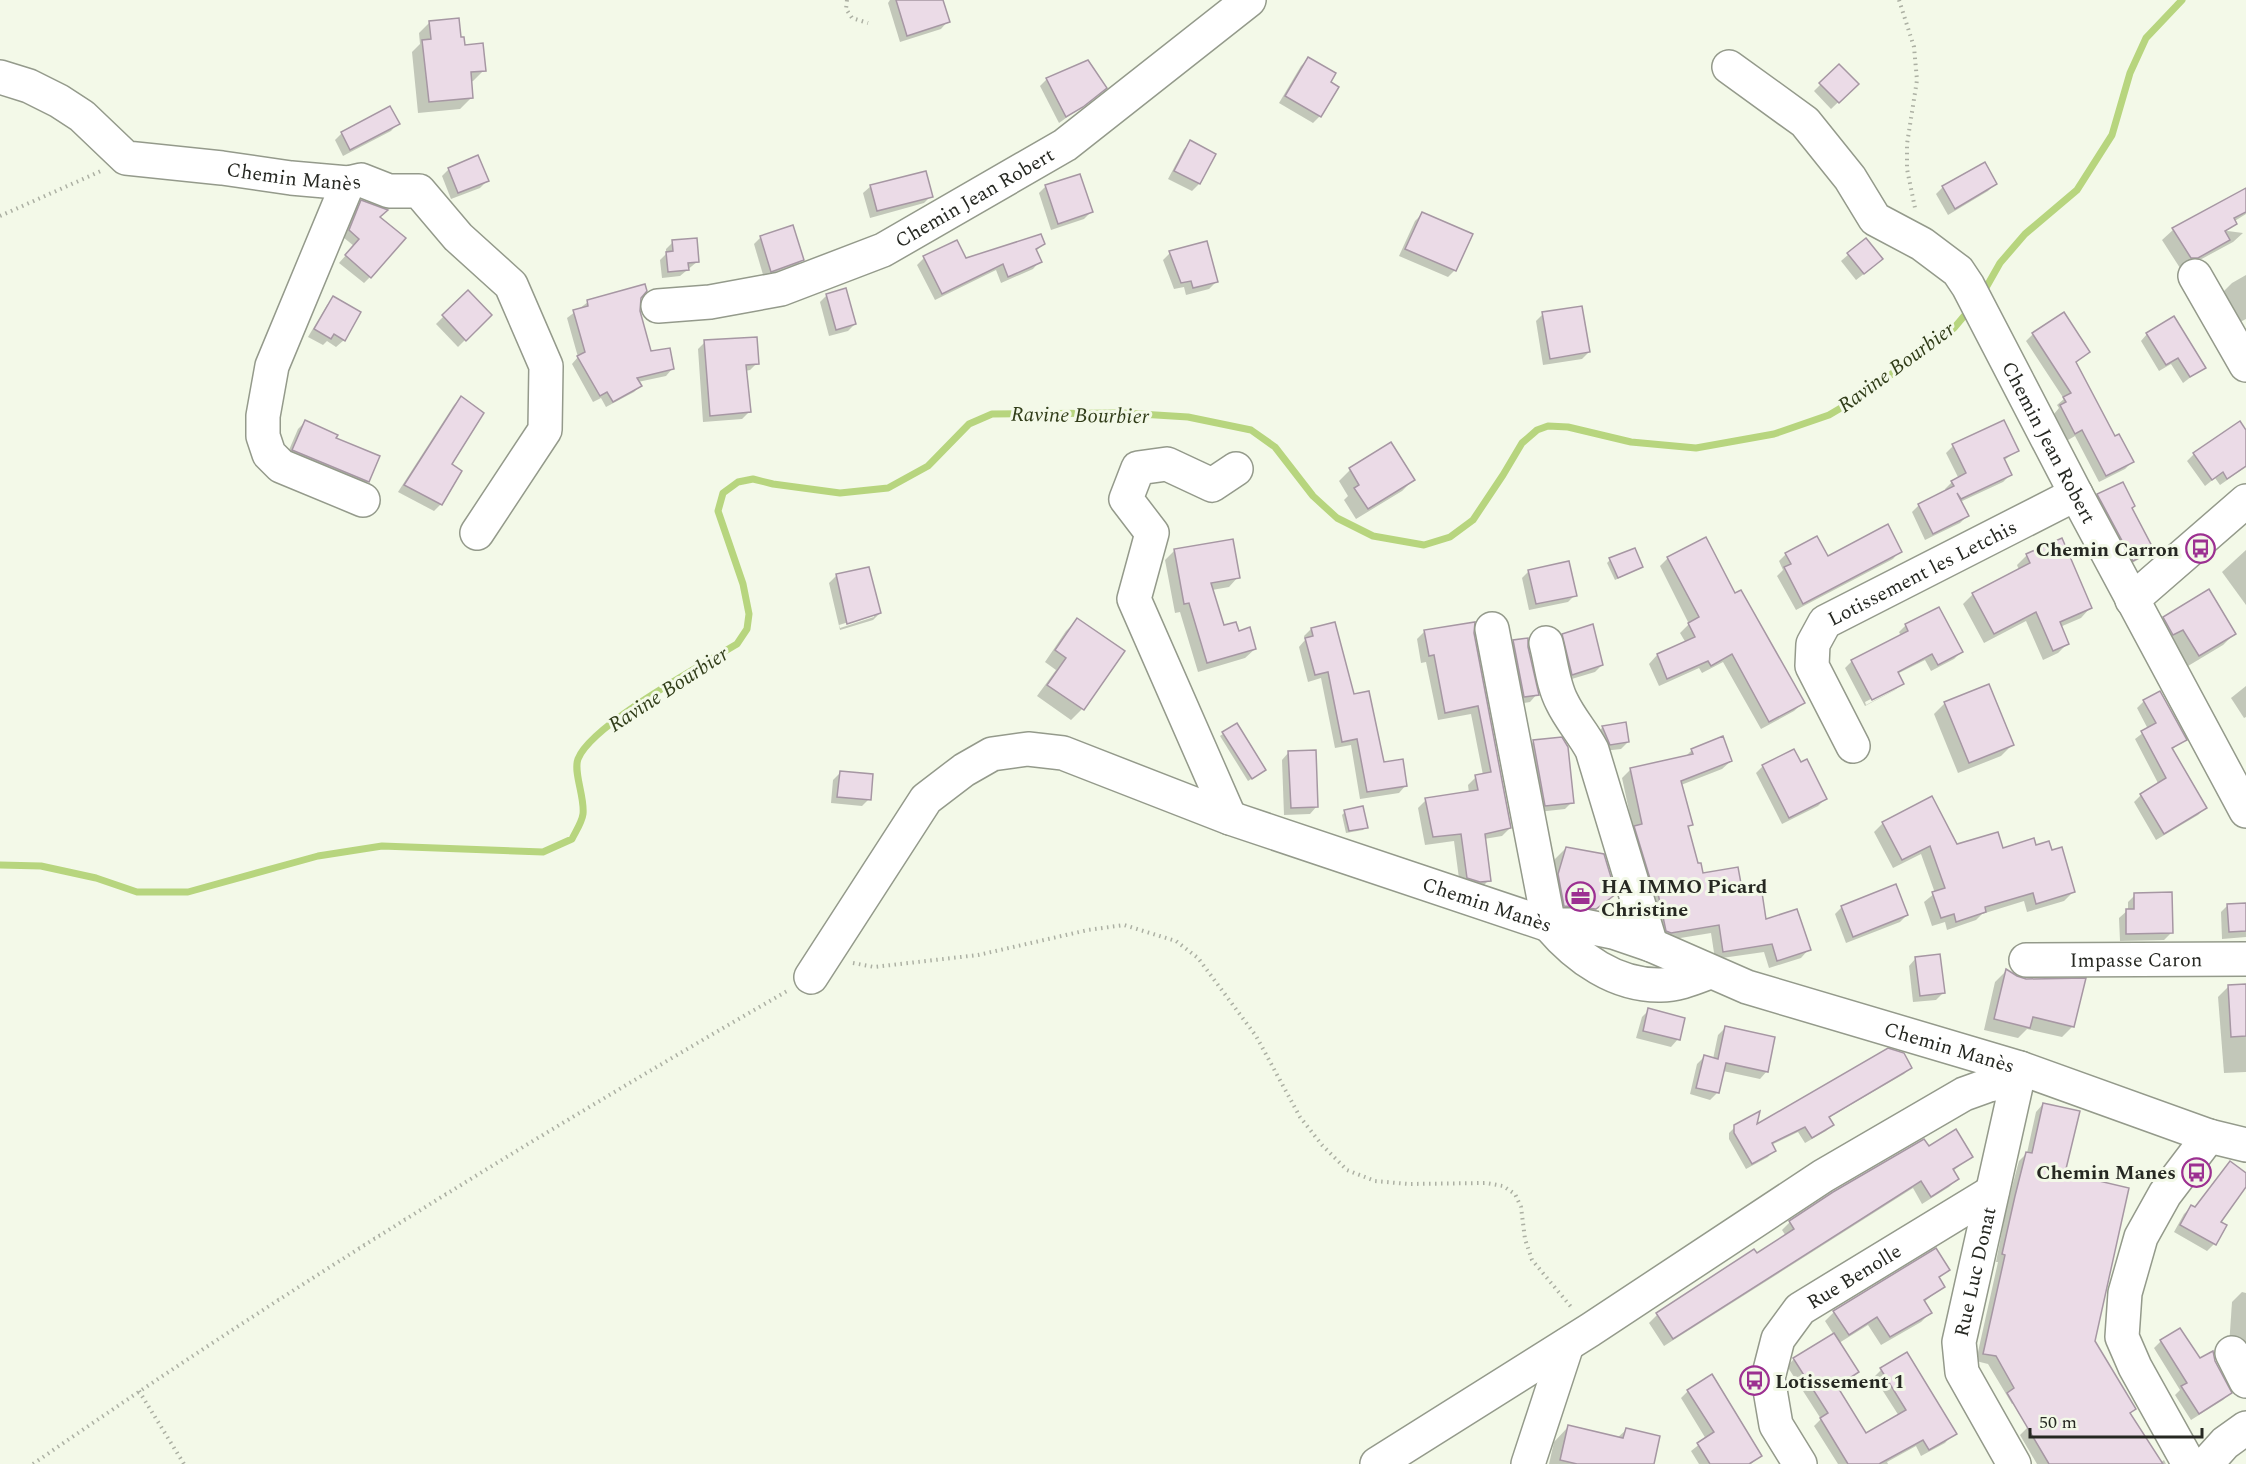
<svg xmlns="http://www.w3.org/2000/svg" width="2246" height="1464" viewBox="0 0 2246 1464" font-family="Spectral,serif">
<rect width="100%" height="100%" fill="#f3f9e8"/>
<g fill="#0003" fill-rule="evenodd">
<polygon points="890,0 941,0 948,21 941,29 900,42 888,3"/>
<polygon points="430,22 460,38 484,70 473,81 470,82 471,98 460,109 418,113 412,52 420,44 419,33"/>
<polygon points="1308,59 1329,83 1320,116 1313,123 1279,103 1301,66"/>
<polygon points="1839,66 1857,84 1831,109 1814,91"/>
<polygon points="1047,79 1098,95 1059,123 1040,86"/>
<polygon points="398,123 391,131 343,156 335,140 342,133"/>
<polygon points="1191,142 1214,154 1199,184 1192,191 1168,179 1184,149"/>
<polygon points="449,169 487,181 480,188 451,199 442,176"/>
<polygon points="1995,184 1988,191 1948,215 1936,194 1943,187"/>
<polygon points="871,186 931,196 924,203 870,218 863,193"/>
<polygon points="1046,186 1091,212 1084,219 1051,230 1039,193"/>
<polygon points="2245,191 2246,214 2220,230 2243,233 2233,242 2185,268 2180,268 2162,240 2173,230"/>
<polygon points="362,202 379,216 370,277 364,283 339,263 354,246 343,237 355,209"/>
<polygon points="1422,214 1455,270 1448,277 1399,256 1415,221"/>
<polygon points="761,237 802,260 795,267 764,278 754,244"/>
<polygon points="1865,240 1874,266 1856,280 1841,261"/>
<polygon points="673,242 698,261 680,276 662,278 660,260 666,254 666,249"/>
<polygon points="1043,244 1035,252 1040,261 1033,269 1001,283 996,270 935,300 917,265 924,258 965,259"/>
<polygon points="1170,253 1216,282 1209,289 1186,295 1184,287 1174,289 1163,260"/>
<polygon points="2246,275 2246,319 2238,323 2221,294 2232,283"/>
<polygon points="468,292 490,315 458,347 436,324"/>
<polygon points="827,295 855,324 848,331 829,336 820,302"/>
<polygon points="334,298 344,340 336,347 327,341 323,345 308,337 327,305"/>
<polygon points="588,302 638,311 650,353 672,369 666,376 638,382 640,386 634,392 606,407 601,398 593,402 572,364 578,357 567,318"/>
<polygon points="1543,314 1589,352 1582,359 1543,365 1536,321"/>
<polygon points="2033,334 2088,352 2075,363 2114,438 2132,462 2125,469 2099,482 2075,436 2068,440 2054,414 2059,408 2057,405 2064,399 2026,341"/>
<polygon points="2147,334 2204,367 2183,383 2171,364 2159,371 2141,341"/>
<polygon points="705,342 757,363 750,370 745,371 749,412 742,419 703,422 698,349"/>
<polygon points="461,398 450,465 441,504 434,511 398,492 454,405"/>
<polygon points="305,422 334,439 368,481 360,488 286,457 298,429"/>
<polygon points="2246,433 2246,467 2220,485 2215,478 2205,486 2187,461 2194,454"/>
<polygon points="1391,444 1413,480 1402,491 1356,519 1344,500 1348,496 1339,481 1350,470"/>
<polygon points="1953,446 2017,451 2003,461 2010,475 2003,482 1960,502 1967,516 1960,523 1925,540 1912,512 1919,505 1946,491 1945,489 1952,482 1959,479 1946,453"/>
<polygon points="2098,495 2131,508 2152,549 2146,555 2127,566 2092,501"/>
<polygon points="2246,550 2246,605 2222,572"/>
<polygon points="1174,551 1238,577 1229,587 1212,590 1223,627 1238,632 1255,649 1245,658 1198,672 1180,612 1175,613 1165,560"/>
<polygon points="1900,551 1893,559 1796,610 1777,576 1783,570 1779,561 1786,554 1827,558"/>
<polygon points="2027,555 2090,608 2081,618 2060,627 2067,644 2058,653 2043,660 2026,621 1984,643 1963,604 1973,594 2019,570 2017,565"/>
<polygon points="1668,558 1735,595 1803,703 1794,711 1761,729 1723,662 1702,673 1699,668 1659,686 1649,664 1657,655 1686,643 1680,633 1689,624 1660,566"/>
<polygon points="1610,560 1641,567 1615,580 1607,563"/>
<polygon points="1529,571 1575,595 1568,602 1529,610 1522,578"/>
<path d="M836,576l44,37 -7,7 -33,10 -11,-47zM874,614v3l-34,11 -1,-3z"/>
<polygon points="2164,618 2234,634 2223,645 2188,666 2171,639 2153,629"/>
<polygon points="1077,620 1123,651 1082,709 1071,720 1037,696 1056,670 1045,662 1066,631"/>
<path d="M1906,625l55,27 -7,7 -23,12 -6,-11 -28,14 5,9 -7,7 -30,16 -20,-38 7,-7 49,-25 -2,-4zM1896,686v3l-30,16 -1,-3z"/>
<polygon points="1311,629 1353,696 1383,764 1406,785 1399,793 1360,799 1351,745 1335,748 1321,678 1308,682 1299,647 1305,640 1304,636"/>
<polygon points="1425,631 1472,633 1510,828 1502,836 1484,839 1489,880 1481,888 1460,886 1454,841 1425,845 1418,808 1426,800 1469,793 1468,785 1476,777 1483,775 1471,714 1438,720 1426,662 1421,663 1417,639"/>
<polygon points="1562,635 1602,665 1595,672 1565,681 1555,642"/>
<polygon points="1514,642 1526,648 1537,694 1530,702 1517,704 1507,649"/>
<polygon points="2246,686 2246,717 2244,718 2231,698"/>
<polygon points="2144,701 2185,740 2171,750 2205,808 2198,815 2156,840 2134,802 2141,795 2159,785 2135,739 2148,729 2137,708"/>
<polygon points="1945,703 2012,745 2001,756 1958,773 1934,714"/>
<polygon points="1236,725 1261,773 1248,781 1220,736"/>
<polygon points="1603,727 1628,742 1621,749 1603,751 1596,734"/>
<polygon points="1561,739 1572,802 1565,809 1538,812 1526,749 1533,742"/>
<polygon points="1692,750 1731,761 1722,769 1681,785 1691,825 1687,829 1697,865 1702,874 1740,890 1765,921 1809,949 1801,958 1769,968 1764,952 1715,959 1711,933 1662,941 1627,836 1633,829 1622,778 1631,769 1684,758"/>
<polygon points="1289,752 1317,806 1310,814 1284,815 1282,760"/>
<polygon points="1763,766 1825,799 1818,806 1782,824 1756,773"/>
<polygon points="840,773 869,799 862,806 831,803 833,780"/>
<polygon points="1345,812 1366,827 1363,830 1346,833 1342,815"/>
<polygon points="1883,823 1956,846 2002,849 2035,847 2051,852 2073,892 2064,901 2027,912 2024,901 1982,914 1976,920 1947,930 1945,922 1932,926 1924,902 1935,893 1921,854 1893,868 1874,832"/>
<polygon points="1566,848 1614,894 1584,920 1554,917 1548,886 1555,859"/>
<polygon points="2135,895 2171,933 2164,940 2120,941 2119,918 2128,910 2128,902"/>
<polygon points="2246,904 2246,937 2222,939 2221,912 2228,905"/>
<polygon points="1842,907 1907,915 1900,922 1846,943 1835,914"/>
<polygon points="1916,958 1943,993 1936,1000 1913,1002 1909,966"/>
<polygon points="2006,971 2026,980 2073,1026 2062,1037 2027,1029 2018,1038 1984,1030 1995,982"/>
<polygon points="2246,985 2246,1072 2224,1073 2218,997 2229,986"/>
<polygon points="1649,1010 1678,1039 1671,1047 1636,1038 1642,1017"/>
<polygon points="1725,1028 1767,1071 1760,1079 1723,1071 1717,1093 1710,1100 1690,1094 1697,1064 1704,1057 1713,1059 1718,1035"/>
<polygon points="1910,1068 1904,1074 1828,1118 1832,1125 1826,1131 1805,1143 1798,1132 1771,1145 1774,1150 1768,1157 1746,1169 1729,1139 1729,1133 1735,1127 1755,1127"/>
<polygon points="2043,1104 2064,1174 2093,1341 2129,1414 2160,1463 2164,1460 2166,1464 2037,1464 2020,1435 2027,1428 2018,1401 2012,1404 1988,1364 1976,1361 1998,1262 1996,1262 2007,1205 2019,1161 2027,1153 2036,1112"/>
<polygon points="1928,1148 1971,1157 1953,1171 1957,1179 1949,1187 1922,1204 1913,1188 1664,1346 1649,1323 1657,1315 1786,1236 1782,1230 1790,1222"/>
<polygon points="2230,1163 2219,1222 2225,1226 2214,1244 2207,1251 2174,1232 2184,1214 2191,1207 2194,1208"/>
<polygon points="1948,1270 1938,1279 1943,1287 1924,1302 1930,1313 1921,1322 1881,1345 1868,1325 1839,1343 1857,1372 1836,1388 1866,1435 1899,1416 1874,1377 1881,1370 1952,1435 1945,1443 1921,1456 1916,1446 1887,1462 1888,1464 1838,1464 1814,1426 1821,1419 1787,1366 1794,1359 1834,1335 1825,1321 1834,1312"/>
<polygon points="2242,1292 2246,1293 2246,1352 2229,1346 2232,1302"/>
<polygon points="2161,1341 2200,1361 2214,1362 2230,1393 2223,1400 2191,1420 2175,1395 2180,1390 2154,1348"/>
<polygon points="1711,1376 1760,1456 1751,1464 1699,1464 1691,1451 1706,1439 1681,1398 1688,1391"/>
<polygon points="1568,1427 1617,1438 1626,1430 1652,1464 1549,1464 1554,1442"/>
</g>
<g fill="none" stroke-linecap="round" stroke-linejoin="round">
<g stroke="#b7d57e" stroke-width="7">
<polyline points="1983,293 2000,263 2025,234 2077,190 2112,135 2130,73 2146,38 2182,0"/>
<path d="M0,865l41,1 55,12 41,14h51l130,-36 64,-10 161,6 29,-13c4,-8 10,-17 11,-25 2,-17 -10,-42 -5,-55 13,-34 124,-94 159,-115l10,-15 2,-15 -6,-30 -25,-73 5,-18 15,-11 15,-3 20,5 67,9 48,-5 40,-22 41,-42 23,-10 132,-1 64,4 63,13 24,17 38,49 24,22 36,18 51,9 26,-8 23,-17 30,-45 19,-32 15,-13 11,-4 20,1 63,15 65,6 78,-14 55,-19 44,-26 46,-37 35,-24 16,-19"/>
</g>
</g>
<g fill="#ebdbe7" stroke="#a697a3" stroke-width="1.5">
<polygon points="896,0 943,0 950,22 907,36"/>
<polygon points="459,18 461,37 464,37 465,45 483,43 486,71 471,72 473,98 429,102 422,40 431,39 429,21"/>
<polygon points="1308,57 1336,73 1331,82 1339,87 1321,117 1285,96"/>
<polygon points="1088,60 1107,88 1083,107 1066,117 1046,78"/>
<polygon points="1839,64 1859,84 1839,103 1819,83"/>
<polygon points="390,106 400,124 350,150 341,132"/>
<polygon points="1190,140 1216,154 1200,184 1174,171"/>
<polygon points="478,155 489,181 458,193 448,168"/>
<polygon points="1985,162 1997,184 1955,209 1942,186"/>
<polygon points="926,171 933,197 877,211 870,185"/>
<polygon points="1080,174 1093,212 1058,224 1045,185"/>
<polygon points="2246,188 2246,212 2234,218 2237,224 2225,231 2230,240 2198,258 2191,258 2172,228"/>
<polygon points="361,200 388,210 380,217 406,238 371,278 345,255 359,239 349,230"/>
<polygon points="1422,212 1473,234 1456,271 1405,249"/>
<polygon points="793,225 804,260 771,272 760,236"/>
<polygon points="1041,234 1045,244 1036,249 1042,262 1008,277 1003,264 942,294 923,256 957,240 966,258"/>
<polygon points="697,238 699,262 688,263 689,270 668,272 666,252 673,251 672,240"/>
<polygon points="1866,238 1883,259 1864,274 1847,253"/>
<polygon points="1207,241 1218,282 1193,288 1191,281 1181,283 1169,251"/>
<polygon points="645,284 647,291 641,298 640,311 651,351 670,348 674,369 637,378 642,386 613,402 607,392 600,396 577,356 585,352 573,310 588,306 587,300"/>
<polygon points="846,288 856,324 836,330 826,294"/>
<polygon points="468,290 492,315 466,341 442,315"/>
<polygon points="333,296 361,312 345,341 334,334 331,339 314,329"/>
<polygon points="1582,306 1590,352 1550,359 1542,312"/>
<polygon points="2064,312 2090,352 2076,362 2115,436 2119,434 2134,462 2106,476 2082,430 2075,434 2060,405 2066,402 2063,397 2071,393 2032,333"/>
<polygon points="2174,316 2206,368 2190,377 2178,358 2166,365 2146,333"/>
<polygon points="757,337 759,364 746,365 751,412 710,416 704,340"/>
<polygon points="461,396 484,413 452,464 462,471 442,505 404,485"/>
<polygon points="305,420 338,435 336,438 380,456 369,482 292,450"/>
<polygon points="2004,420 2019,451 2004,458 2012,475 1961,499 1957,493 1969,516 1933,534 1918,504 1954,486 1951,481 1966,473 1952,444"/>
<polygon points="2240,421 2246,430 2246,466 2227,479 2223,472 2212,480 2193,453"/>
<polygon points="1391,442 1415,480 1368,509 1354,488 1359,485 1349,468"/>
<polygon points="2123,482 2135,506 2132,508 2154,550 2133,561 2097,494"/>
<polygon points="1888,524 1902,552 1803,604 1784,567 1791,564 1785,553 1817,536 1828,556"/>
<polygon points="1706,537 1735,593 1741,590 1805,703 1769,722 1732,654 1711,666 1708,661 1667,679 1657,654 1695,637 1688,623 1699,617 1667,557"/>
<polygon points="2062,538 2092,608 2060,622 2069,644 2053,651 2036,612 1994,634 1972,593 2030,563 2026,554"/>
<polygon points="1233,539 1240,578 1211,583 1224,625 1236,622 1239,631 1250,627 1256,649 1207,663 1189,603 1184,604 1174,549"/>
<polygon points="1635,548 1643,567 1618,578 1609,558"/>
<polygon points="1569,561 1577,596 1536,604 1528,570"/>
<polygon points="869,567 881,613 847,624 836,574"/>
<polygon points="2209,589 2236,634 2199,656 2183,630 2173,635 2163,617"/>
<polygon points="1939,607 1963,652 1938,665 1932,654 1898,672 1904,684 1872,700 1851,660 1908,631 1905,624"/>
<polygon points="1077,618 1125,651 1084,710 1047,685 1066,658 1055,650"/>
<polygon points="1335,622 1354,694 1369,691 1384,762 1403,759 1407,786 1367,792 1357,739 1342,742 1328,672 1315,675 1305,638 1313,636 1311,628"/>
<polygon points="1475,622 1474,633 1511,828 1485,834 1491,881 1480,882 1467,878 1461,834 1433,837 1425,798 1478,790 1475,775 1491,772 1478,706 1445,713 1434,655 1429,656 1424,630"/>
<polygon points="1593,624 1603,665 1572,675 1562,634"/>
<polygon points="1528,638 1528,647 1539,695 1524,697 1513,640"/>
<polygon points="1989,684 2014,745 1969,763 1944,702"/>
<polygon points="2160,691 2187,740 2172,748 2207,808 2164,834 2140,794 2166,778 2141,731 2156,723 2143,700"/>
<polygon points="1626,722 1629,742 1610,745 1602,726"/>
<polygon points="1237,723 1266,770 1252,779 1222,732"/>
<polygon points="1723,736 1732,761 1681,781 1693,825 1688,826 1698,863 1701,863 1703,873 1738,867 1742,889 1761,886 1766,919 1797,909 1811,950 1777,961 1772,944 1723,952 1719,925 1671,933 1666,931 1656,884 1652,885 1634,826 1642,824 1630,768 1693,754 1691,749"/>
<polygon points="1562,737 1568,747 1574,803 1545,806 1533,740"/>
<polygon points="1794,749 1801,762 1807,759 1827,799 1789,818 1762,765"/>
<polygon points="1316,750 1318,807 1291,808 1288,751"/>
<polygon points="840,771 873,774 871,800 837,797"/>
<polygon points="1932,796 1957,844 1998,832 2003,848 2034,838 2036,845 2049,841 2052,850 2062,847 2075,892 2036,904 2033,893 1985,907 1986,912 1956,922 1954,914 1941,918 1932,892 1945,888 1930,846 1902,860 1882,822"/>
<polygon points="1363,806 1368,828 1349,831 1344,810"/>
<polygon points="1566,847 1604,854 1616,894 1596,909 1564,906 1558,874"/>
<polygon points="1896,884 1908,915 1853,937 1841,906"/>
<polygon points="2172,892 2173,933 2126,934 2126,909 2134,909 2134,893"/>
<polygon points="2246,903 2246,931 2229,932 2227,904"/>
<polygon points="1940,954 1945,993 1920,996 1915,957"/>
<polygon points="2006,969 2017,976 2026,979 2086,978 2074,1027 2033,1017 2030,1028 1994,1019"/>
<polygon points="2246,984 2246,1036 2231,1037 2228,985"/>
<polygon points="1648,1008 1685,1018 1680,1040 1643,1031"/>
<polygon points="1725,1026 1775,1037 1768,1072 1726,1063 1719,1093 1696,1088 1704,1055 1718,1059"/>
<polygon points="1888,1048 1904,1053 1912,1068 1829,1117 1834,1125 1812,1138 1805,1127 1772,1143 1776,1151 1752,1164 1734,1133 1734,1125 1760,1111 1757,1124"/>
<polygon points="2043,1103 2080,1111 2065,1173 2129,1188 2095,1341 2136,1409 2130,1413 2163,1464 2049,1464 2007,1393 2014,1388 1996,1356 1983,1354 2005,1255 2002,1254 2015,1196 2026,1152 2032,1153"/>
<polygon points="1956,1129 1973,1157 1953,1169 1959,1179 1931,1197 1921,1181 1673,1339 1656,1313 1754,1249 1757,1253 1794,1229 1789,1221 1833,1192 1924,1139 1929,1146"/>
<polygon points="2230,1161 2246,1173 2246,1187 2221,1222 2227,1225 2216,1245 2180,1225 2191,1205 2195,1207"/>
<polygon points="1936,1248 1950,1270 1939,1277 1945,1287 1924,1300 1932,1313 1890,1337 1877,1317 1849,1335 1833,1311"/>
<polygon points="2180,1328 2200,1358 2213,1351 2215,1361 2232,1393 2199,1414 2181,1386 2187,1383 2160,1340"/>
<polygon points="1834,1333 1859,1372 1837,1386 1866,1433 1906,1410 1880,1368 1907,1352 1957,1434 1929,1450 1923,1440 1879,1464 1848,1464 1820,1418 1828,1413 1793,1358"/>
<polygon points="1712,1374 1762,1456 1749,1464 1710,1464 1697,1443 1714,1432 1687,1390"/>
<polygon points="1568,1425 1623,1438 1626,1428 1660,1436 1654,1464 1577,1464 1560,1460"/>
</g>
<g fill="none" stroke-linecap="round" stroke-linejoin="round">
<defs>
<g id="minor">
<path id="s1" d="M1729,67l76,55 45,56 25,41 47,25 36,27 10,15 108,208 170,317"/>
<path id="s2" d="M0,77l29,9 30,15 23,15 44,42 96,10 69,10 57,5 13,-3 28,11h30l39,46 53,48 35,81 -1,64 -68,103"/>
<polyline points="348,183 272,366 263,416 263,436 269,454 281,466 363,500"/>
<polyline points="2195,276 2246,365"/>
<path id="s3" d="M658,306l52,-4 71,-13 102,-39 182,-105 184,-145"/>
<polyline points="2132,600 2246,501"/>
<path d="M1492,629l57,296c28,33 67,61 112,60 17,0 33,-7 49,-13"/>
<path d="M1546,643c5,19 7,42 16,59 8,17 21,31 30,48l59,195"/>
<path id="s4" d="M1853,746l-41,-80 1,-22 12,-22 251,-128"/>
<polyline points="1230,818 1134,599 1152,533 1126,499 1138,468 1167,464 1212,485 1236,469"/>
<path id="s5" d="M2026,960l220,-1"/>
<path id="s6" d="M811,977l115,-178 38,-29 28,-16 36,-5 35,4 167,65 319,107h30l34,7 38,13 96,42 273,81 189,68 37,9"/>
<polyline points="2232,1353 2246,1381"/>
<polyline points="1377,1464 1590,1330 1823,1176 1964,1094 1989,1085 2017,1080"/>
<polyline points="1528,1464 1567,1345"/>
<path id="s7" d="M1800,1464l-24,-39 -8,-47 10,-39 22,-30 192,-117"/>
<path id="s8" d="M2014,1464l-52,-92 -3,-30 61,-274"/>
<polyline points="2189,1464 2135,1367 2122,1337 2125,1293 2141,1237 2165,1194 2209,1136"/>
<polyline points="2206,1464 2225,1443 2246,1428"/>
</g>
</defs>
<use href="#minor" stroke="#949a8b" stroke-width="36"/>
<g stroke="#acb0a3" stroke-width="4" stroke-dasharray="1.5 4.5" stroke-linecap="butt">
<polyline points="847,0 846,9 852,18 868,23"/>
<polyline points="1899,0 1914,47 1917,80 1907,144 1907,169 1915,208"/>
<polyline points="0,216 101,171"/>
<polyline points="853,963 874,967 978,955 1088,930 1124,925 1176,941 1198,958 1256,1036 1300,1117 1322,1145 1347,1170 1375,1181 1408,1184 1486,1183 1503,1186 1515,1194 1521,1207 1525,1239 1532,1260 1572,1308"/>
<polyline points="139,1391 184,1464"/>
<path d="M33,1464c244,-169 497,-325 754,-473"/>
</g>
<use href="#minor" stroke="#fff" stroke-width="33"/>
</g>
<defs>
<symbol id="bus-ring" viewBox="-11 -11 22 22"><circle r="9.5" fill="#f3f9e8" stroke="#9c3091" stroke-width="1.5"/><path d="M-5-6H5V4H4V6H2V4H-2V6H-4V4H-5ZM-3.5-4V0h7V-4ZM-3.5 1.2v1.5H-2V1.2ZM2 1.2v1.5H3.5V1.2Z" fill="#9c3091"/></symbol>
<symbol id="office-ring" viewBox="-11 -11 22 22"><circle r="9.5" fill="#f3f9e8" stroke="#9c3091" stroke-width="1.5"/><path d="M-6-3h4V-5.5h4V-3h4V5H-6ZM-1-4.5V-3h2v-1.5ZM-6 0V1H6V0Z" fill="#9c3091"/></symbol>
</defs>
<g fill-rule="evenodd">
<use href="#bus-ring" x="2184" y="532" width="33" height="33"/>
<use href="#office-ring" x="1564" y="880" width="33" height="33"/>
<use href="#bus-ring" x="2180" y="1156" width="33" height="33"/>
<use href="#bus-ring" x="1738" y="1364" width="33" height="33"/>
</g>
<g text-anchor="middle" stroke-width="6" stroke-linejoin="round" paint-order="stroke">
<g font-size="20" fill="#262822" stroke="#f3f9e8">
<text dy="7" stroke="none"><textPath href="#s2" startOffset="321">Chemin Manès</textPath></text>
<text dy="7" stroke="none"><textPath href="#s3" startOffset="339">Chemin Jean Robert</textPath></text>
<text dy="7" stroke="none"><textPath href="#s1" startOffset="506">Chemin Jean Robert</textPath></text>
<text dy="7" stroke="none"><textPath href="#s4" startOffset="246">Lotissement les Letchis</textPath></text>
<text dy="7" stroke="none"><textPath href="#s6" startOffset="814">Chemin Manès</textPath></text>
<text dy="7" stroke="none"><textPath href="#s5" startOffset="110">Impasse Caron</textPath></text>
<text dy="7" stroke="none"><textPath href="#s6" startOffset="1300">Chemin Manès</textPath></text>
<text dy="7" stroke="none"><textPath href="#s8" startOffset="208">Rue Luc Donat</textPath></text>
<text dy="7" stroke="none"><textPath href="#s7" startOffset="234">Rue Benolle</textPath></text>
</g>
<g font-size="20" font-weight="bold" fill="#262822" stroke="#f3f9e8" text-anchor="end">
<text x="2179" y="556">Chemin Carron</text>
<text x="1601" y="893" text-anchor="start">HA IMMO Picard<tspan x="1601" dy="23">Christine</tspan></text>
<text x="2176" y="1179">Chemin Manes</text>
<text x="1775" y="1388" text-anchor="start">Lotissement 1</text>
</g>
<g font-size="21" font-style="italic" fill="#313d19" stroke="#f3f9e8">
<text transform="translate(1896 367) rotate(-36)" y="7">Ravine Bourbier</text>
<text transform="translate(1080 415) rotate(1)" y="7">Ravine Bourbier</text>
<text transform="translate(668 689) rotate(-33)" y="7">Ravine Bourbier</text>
</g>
</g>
<path d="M2030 1428v9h172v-9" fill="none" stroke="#262822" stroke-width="3"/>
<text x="2039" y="1428" font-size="18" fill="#262822" stroke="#f3f9e8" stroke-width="4.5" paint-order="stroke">50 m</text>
</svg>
